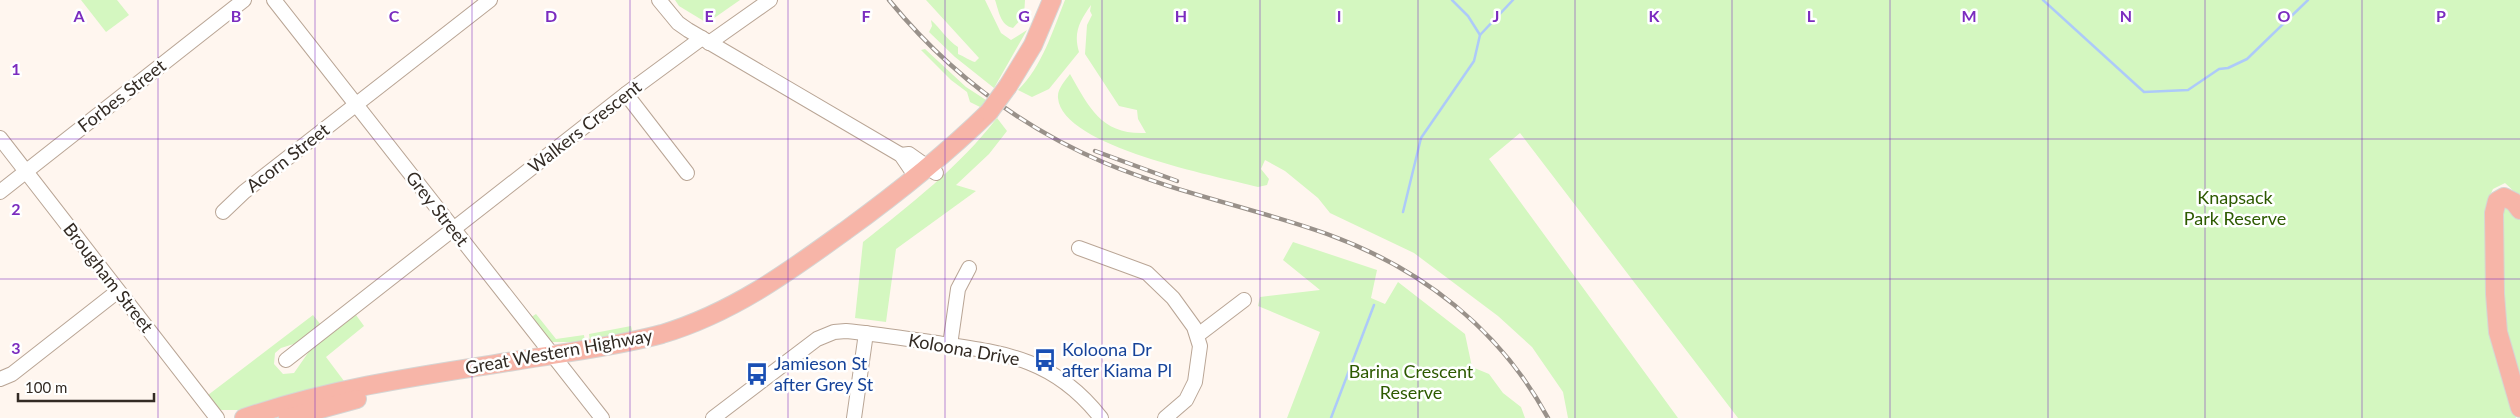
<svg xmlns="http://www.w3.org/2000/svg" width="2520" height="418" viewBox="0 0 2520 418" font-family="Lato,sans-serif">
<rect width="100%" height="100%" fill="#fff6ef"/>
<g fill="#d4f7c0">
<polygon points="81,0 117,0 129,15 106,32"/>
<polygon points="675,0 740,0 707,23 679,6"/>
<path d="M926,0h59l16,33 10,7 16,-10 -33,58 -39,-31 -26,-25 3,-6 -1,-6c10,9 16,20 27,27v7c6,2 12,7 17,8l4,-4z"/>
<path d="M995,0h30l-1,16 -11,12c-13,-3 -14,-17 -18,-28z"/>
<path d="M1065,0h1455v197l-15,-14 -12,6 -5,11 2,136 26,82h-778l-218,-285 -31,26 189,259h-110l-5,-26 -31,-45 -34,-31 -84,-63 -84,-40 -12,-15 -33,-27 -20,-11 -4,9 8,10 -2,6 -9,2c-41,-11 -196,-40 -200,-89 -1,-9 7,-17 12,-24 20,35 32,61 76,59l-8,-14 -1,-9 -18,-4 -34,-52 2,-29 5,-10 -2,-4 1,-6c-11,16 -18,27 -12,47l-30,37 -17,8 -14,-7c24,-23 35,-60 47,-90z"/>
<polygon points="925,49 966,87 986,100 980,107 970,102 967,92 951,80 921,50"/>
<path d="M997,118l10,13 -18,23 -33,31 20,6 -80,58 -10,73 -31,-4 8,-76c48,-38 96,-75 134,-124z"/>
<polygon points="2507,207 2520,220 2520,377 2506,334 2504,321 2502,213 2504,208"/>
<polygon points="1293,242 1377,270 1371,298 1385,304 1398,282 1465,334 1472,367 1489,374 1503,393 1521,407 1525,418 1287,418 1320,332 1258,306 1260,297 1320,290 1283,260"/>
<polygon points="536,314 556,339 584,335 585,342 551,342 530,318"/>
<polygon points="313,315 321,325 300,342 281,348 275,353 274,364 283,374 294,373 310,350 356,315 364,326 326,357 344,381 242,410 219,410 208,395"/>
<polygon points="631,326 633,334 590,342 589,334"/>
</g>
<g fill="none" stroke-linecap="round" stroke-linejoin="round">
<g stroke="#adcaf9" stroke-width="2.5">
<polyline points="2043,0 2144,92 2188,90 2219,69 2228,68 2247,59 2308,0"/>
<polyline points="1480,35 1513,0"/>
<polyline points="1403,212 1421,138 1474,61 1480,35 1468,16 1452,0"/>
<polyline points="1331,418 1374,305"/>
</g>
<defs>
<g id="minor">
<polyline points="274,0 602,418"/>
<polyline points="659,0 678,23 688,30 901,155 916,177"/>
<polyline points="709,43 770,0"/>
<polyline points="626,94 687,173"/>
<polyline points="0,138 217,418"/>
<polyline points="901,155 909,154 936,173"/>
<polyline points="0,192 244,0"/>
<polyline points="223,212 244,192 490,0"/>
<polyline points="1079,248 1147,273 1173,298 1194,327 1200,346 1195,382 1186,400 1165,418"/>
<polyline points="1198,335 1244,300"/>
<polyline points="950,345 958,289 969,268"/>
<polyline points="286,360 626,94 702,38"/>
<polyline points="0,379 12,374 118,291"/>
<path d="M713,418l104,-79 17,-7 12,-1c30,3 61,8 91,12 69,10 118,16 164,75"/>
<polyline points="854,418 866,333"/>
</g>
<g id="major">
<polyline points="1008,86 1033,45 1052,0"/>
<polyline points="2520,210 2514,202 2504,197 2497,201 2494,213 2495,294 2498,332 2520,408"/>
<path d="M244,418c96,-33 196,-45 296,-61 41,-7 82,-12 122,-23 70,-21 125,-61 183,-103 51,-37 99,-75 144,-119"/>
<polyline points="288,418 357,399"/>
</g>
</defs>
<use href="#minor" stroke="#b9a595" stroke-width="16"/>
<use href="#major" stroke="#d6d5d3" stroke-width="20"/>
<use href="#minor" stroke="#fff" stroke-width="14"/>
<use href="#major" stroke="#f7b5a8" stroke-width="18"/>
<defs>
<g id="rail">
<path d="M889,0c58,71 131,127 216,163 72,30 149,45 222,71 94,34 173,95 221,184"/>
<polyline points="1095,151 1177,181"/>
</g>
</defs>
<use href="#rail" stroke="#99918a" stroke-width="4.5"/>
<use href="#rail" stroke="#fff" stroke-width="2.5" stroke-dasharray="8" stroke-linecap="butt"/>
<defs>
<polyline id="major-bridge" points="989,112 1008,86"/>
</defs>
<use href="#major-bridge" stroke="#d6d5d3" stroke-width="20" stroke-linecap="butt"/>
<use href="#major-bridge" stroke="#f7b5a8" stroke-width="18"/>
</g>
<path fill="none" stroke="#7b2cbf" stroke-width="1" stroke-opacity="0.55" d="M158,0v418M315,0v418M472,0v418M630,0v418M788,0v418M945,0v418M1102,0v418M1260,0v418M1418,0v418M1575,0v418M1732,0v418M1890,0v418M2048,0v418M2205,0v418M2362,0v418M0,139h2520M0,279h2520"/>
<defs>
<symbol id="bus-bare" viewBox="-9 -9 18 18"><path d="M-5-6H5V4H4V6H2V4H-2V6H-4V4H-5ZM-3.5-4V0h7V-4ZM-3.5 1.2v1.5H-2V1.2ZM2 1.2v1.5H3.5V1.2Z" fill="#1a4fb4" stroke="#fff" stroke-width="2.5" paint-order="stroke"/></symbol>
</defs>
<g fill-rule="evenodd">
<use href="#bus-bare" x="1029" y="344" width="32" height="32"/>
<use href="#bus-bare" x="741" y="358" width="32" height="32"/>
</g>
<g text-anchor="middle" stroke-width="5" stroke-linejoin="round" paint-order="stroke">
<g font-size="18" fill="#332b24" stroke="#fff">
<text transform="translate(122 96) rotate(-38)" y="6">Forbes Street</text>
<text transform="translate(585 127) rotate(-38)" y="6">Walkers Crescent</text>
<text transform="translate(288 158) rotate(-38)" y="6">Acorn Street</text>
<text transform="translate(437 209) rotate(52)" y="6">Grey Street</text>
<text transform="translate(108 278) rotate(52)" y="6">Brougham Street</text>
<text transform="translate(964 350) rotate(10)" y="6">Koloona Drive</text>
<text transform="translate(559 352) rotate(-10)" y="6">Great Western Highway</text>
</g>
<g font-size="18" fill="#2d5a00" stroke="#fff">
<text x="2235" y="204">Knapsack<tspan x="2235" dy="21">Park Reserve</tspan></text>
<text x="1411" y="378">Barina Crescent<tspan x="1411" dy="21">Reserve</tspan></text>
</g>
<g font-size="18" fill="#164399" stroke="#fff" text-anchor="start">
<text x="1062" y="356">Koloona Dr<tspan x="1062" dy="21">after Kiama Pl</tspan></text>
<text x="774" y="370">Jamieson St<tspan x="774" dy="21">after Grey St</tspan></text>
</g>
</g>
<g font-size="16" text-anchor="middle" font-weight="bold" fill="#7b2cbf" stroke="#fff" stroke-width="5" stroke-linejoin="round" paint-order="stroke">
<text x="79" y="22">A</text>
<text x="236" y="22">B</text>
<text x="394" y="22">C</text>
<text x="551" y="22">D</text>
<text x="709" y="22">E</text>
<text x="866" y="22">F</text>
<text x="1024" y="22">G</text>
<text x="1181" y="22">H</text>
<text x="1339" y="22">I</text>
<text x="1496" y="22">J</text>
<text x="1654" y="22">K</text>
<text x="1811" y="22">L</text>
<text x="1969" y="22">M</text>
<text x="2126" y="22">N</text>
<text x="2284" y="22">O</text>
<text x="2441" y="22">P</text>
<text x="16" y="75">1</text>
<text x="16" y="215">2</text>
<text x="16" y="354">3</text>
</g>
<path d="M18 393v8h136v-8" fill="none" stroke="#332b24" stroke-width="2.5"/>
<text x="25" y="393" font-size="15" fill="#332b24" stroke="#ffffff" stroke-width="4" paint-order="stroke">100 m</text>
</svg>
